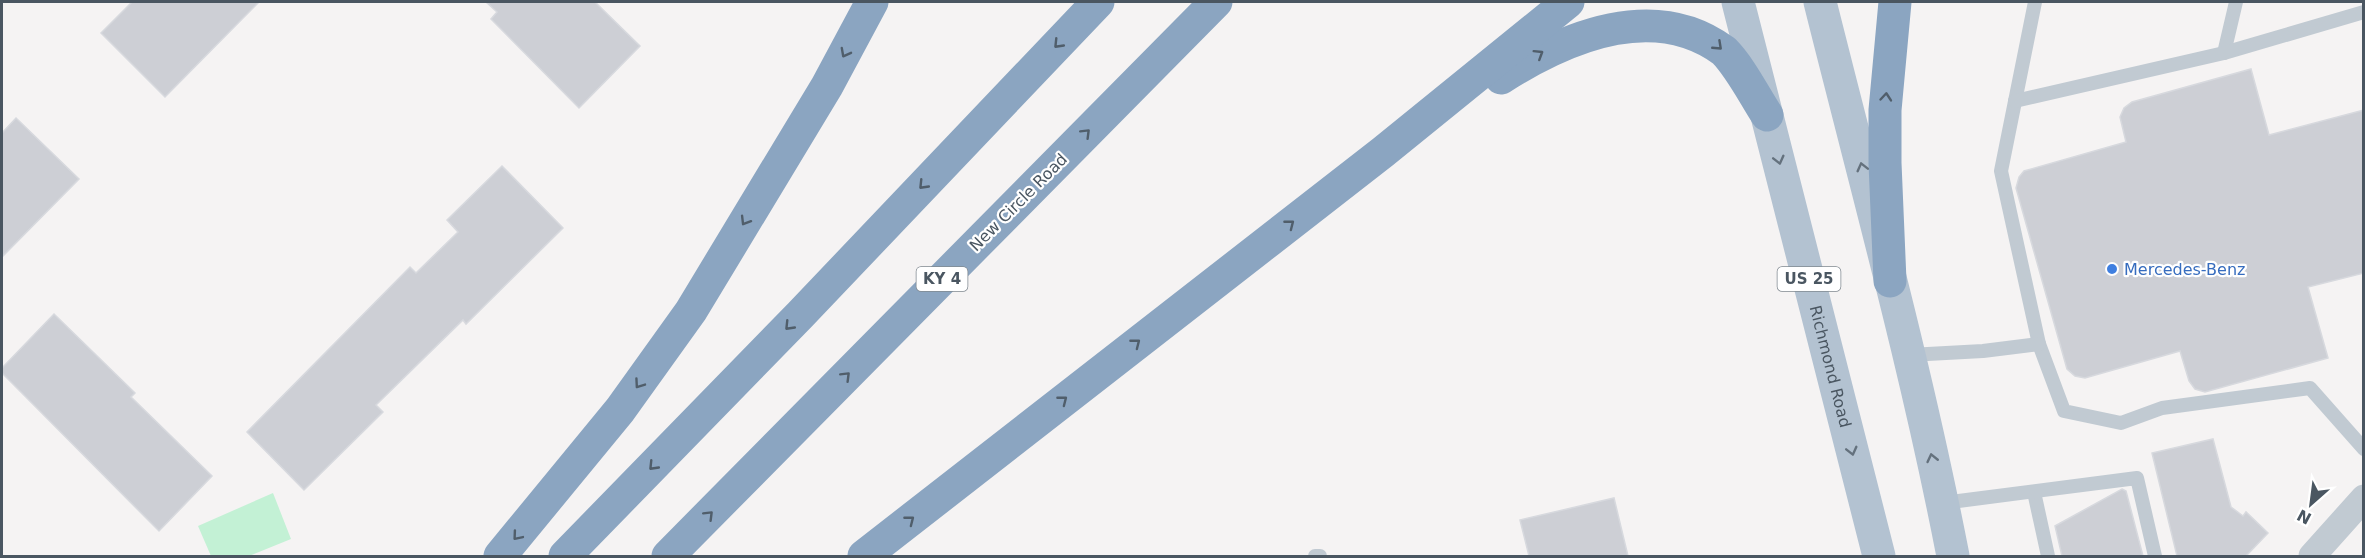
<svg xmlns="http://www.w3.org/2000/svg" width="2365" height="558" viewBox="0 0 2365 558" font-family="'DejaVu Sans',sans-serif">
<rect width="100%" height="100%" fill="#f5f3f3"/>
<polygon fill="#c3f1d5" points="273,493 291,539 249,556 211,556 198,526"/>
<g fill="#cdcfd5" stroke="#d7d9de" stroke-width="1.5">
<polygon points="132,2 259,2 165,97 101,33"/>
<polygon points="486,2 595,2 640,46 579,108 491,19 497,12"/>
<polygon points="2251,69 2269,135 2364,110 2364,273 2308,287 2328,358 2205,392 2195,389 2189,381 2180,351 2085,378 2075,376 2067,369 2016,188 2019,177 2024,171 2126,142 2120,117 2124,108 2132,102"/>
<polygon points="16,118 79,179 2,257 2,133"/>
<polygon points="502,166 563,228 466,324 463,320 376,405 383,412 304,490 247,432 410,267 416,273 458,232 447,220"/>
<polygon points="54,314 135,393 131,397 212,476 159,531 2,373 2,368"/>
<polygon points="2213,439 2231,507 2243,516 2246,512 2268,533 2246,556 2177,556 2152,453"/>
<polygon points="2122,489 2126,491 2143,556 2062,556 2055,526"/>
<polygon points="1614,498 1628,556 1529,556 1520,520"/>
</g>
<g fill="none" stroke-linecap="round" stroke-linejoin="round">
<g stroke="#c1cad2" stroke-width="14">
<polyline points="2035,2 2001,171 2039,344 2064,411 2121,423 2162,408 2310,388 2364,449"/>
<polyline points="2224,53 2236,2"/>
<polyline points="2015,101 2224,53 2364,12"/>
<polyline points="1909,355 1983,351 2039,344"/>
<polyline points="2034,492 2048,556"/>
<polyline points="1943,503 2137,478 2155,556"/>
<polyline points="1315,556 1320,556"/>
</g>
<polyline stroke="#c1cad2" stroke-width="27" points="2312,556 2364,498"/>
<g stroke="#b3c2d1" stroke-width="33">
<path id="s1" d="M1738,2l141,554"/>
<path d="M1820,2c46,184 97,368 133,554"/>
</g>
<g stroke="#8ba5c1" stroke-width="33">
<path d="M1501,78c66,-42 154,-78 223,-27 16,16 30,44 43,64"/>
<polyline points="1890,281 1885,163 1885,110 1895,2"/>
<polyline points="500,556 620,410 691,311 827,86 872,2"/>
<polyline points="565,556 800,315 1098,2"/>
<polyline points="668,556 1216,2"/>
<polyline points="864,556 1383,152 1568,2"/>
</g>
</g>
<defs><path id="oneway-chevron" d="M-2-3.5L2.5 0L-2 3.5" fill="none" stroke-width="1.6" stroke-linecap="round" stroke-linejoin="round" transform="scale(1.5)"/></defs>
<g stroke="#505e6b">
<use href="#oneway-chevron" transform="translate(1058 44) rotate(134)"/>
<use href="#oneway-chevron" transform="translate(1718 46) rotate(43)"/>
<use href="#oneway-chevron" transform="translate(845 53) rotate(118)"/>
<use href="#oneway-chevron" transform="translate(1539 54) rotate(-32)"/>
<use href="#oneway-chevron" transform="translate(1886 97) rotate(-85)"/>
<use href="#oneway-chevron" transform="translate(1086 133) rotate(-45)"/>
<use href="#oneway-chevron" transform="translate(923 185) rotate(134)"/>
<use href="#oneway-chevron" transform="translate(745 221) rotate(121)"/>
<use href="#oneway-chevron" transform="translate(1290 224) rotate(-38)"/>
<use href="#oneway-chevron" transform="translate(789 326) rotate(134)"/>
<use href="#oneway-chevron" transform="translate(1136 343) rotate(-38)"/>
<use href="#oneway-chevron" transform="translate(846 376) rotate(-45)"/>
<use href="#oneway-chevron" transform="translate(639 384) rotate(125)"/>
<use href="#oneway-chevron" transform="translate(1063 400) rotate(-38)"/>
<use href="#oneway-chevron" transform="translate(653 466) rotate(134)"/>
<use href="#oneway-chevron" transform="translate(709 515) rotate(-45)"/>
<use href="#oneway-chevron" transform="translate(910 520) rotate(-38)"/>
<use href="#oneway-chevron" transform="translate(517 536) rotate(130)"/>
</g>
<g stroke="#64717d">
<use href="#oneway-chevron" transform="translate(1779 160) rotate(76)"/>
<use href="#oneway-chevron" transform="translate(1862 167) rotate(-104)"/>
<use href="#oneway-chevron" transform="translate(1852 451) rotate(76)"/>
<use href="#oneway-chevron" transform="translate(1932 458) rotate(-103)"/>
</g>
<circle fill="#3f7fe0" stroke="#fff" stroke-width="2" cx="2112" cy="269" r="6"/>
<g text-anchor="middle" stroke-width="4.5" stroke-linejoin="round" paint-order="stroke">
<g fill="#fff" stroke="#808990" stroke-width="1.5">
<rect x="916.5" y="267" width="51" height="24" rx="4.5"/>
<rect x="1777.5" y="267" width="63" height="24" rx="4.5"/>
</g>
<g font-size="15" font-weight="bold" fill="#4a5661">
<text x="942" y="284">KY 4</text>
<text x="1809" y="284">US 25</text>
</g>
<g font-size="16" fill="#4a5661" stroke="#fff">
<text transform="translate(1018 202) rotate(-45)" y="6">New Circle Road</text>
<text dy="6" stroke="none"><textPath href="#s1" startOffset="376">Richmond Road</textPath></text>
</g>
<g font-size="16" fill="#366cbe" stroke="#fff" text-anchor="start">
<text x="2124" y="275">Mercedes-Benz</text>
</g>
</g>
<rect width="2365" height="558" fill="none" stroke="#4a5661" stroke-width="6"/>
<g transform="translate(2311 504) rotate(208)" stroke="#ffffff" stroke-width="4.5" paint-order="stroke">
<path d="M0-4.5L10 22L0 15L-10 22Z" fill="#4a5661"/>
<text y="-9" font-size="16" font-weight="bold" text-anchor="middle" fill="#4a5661">N</text>
</g>
</svg>
